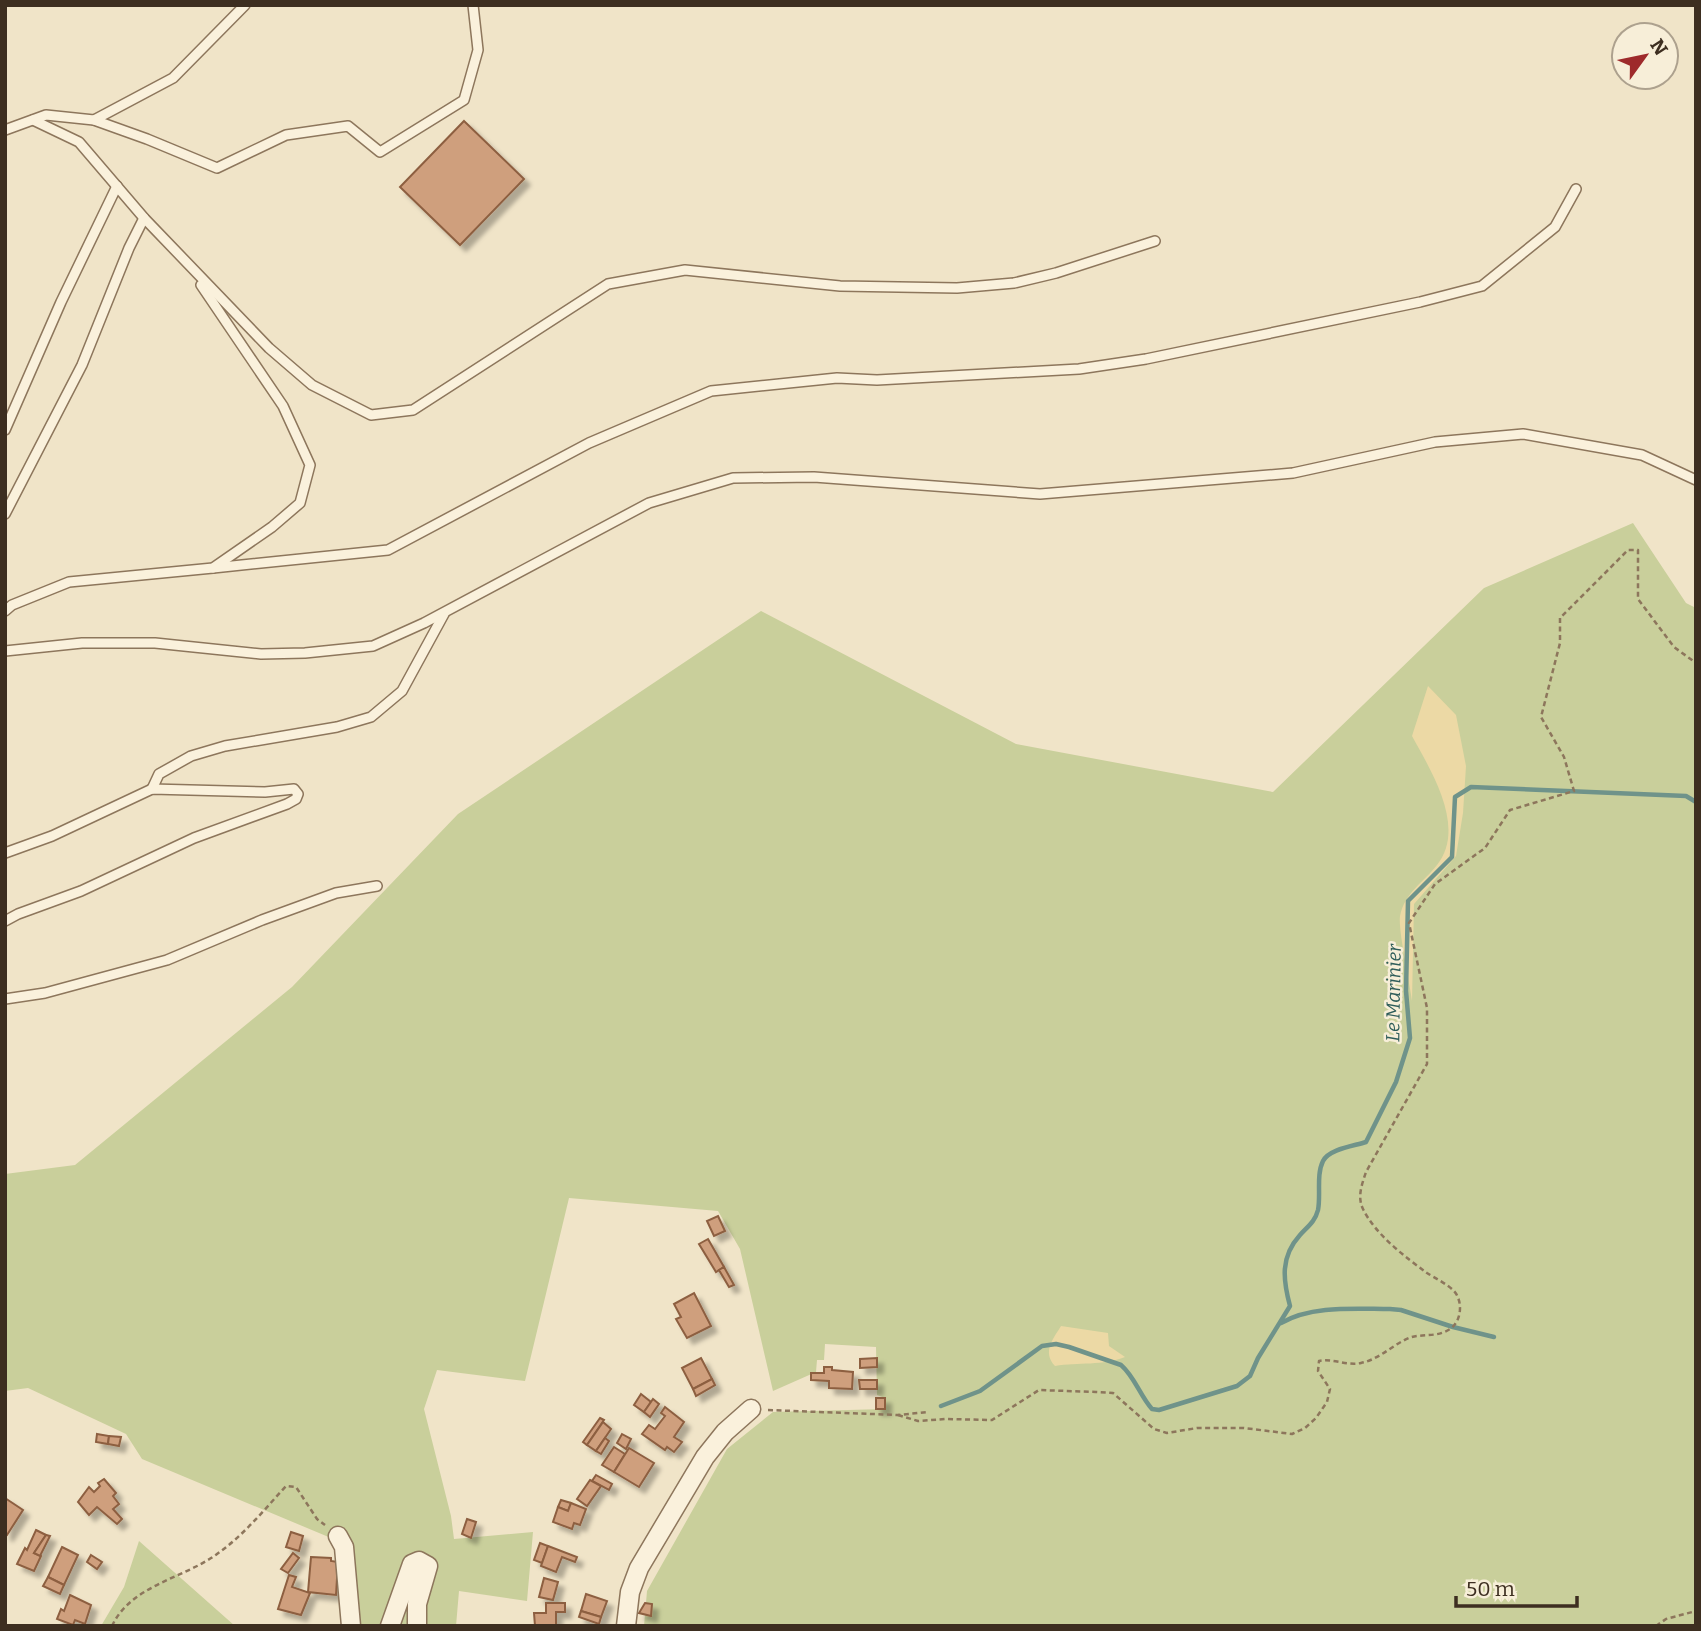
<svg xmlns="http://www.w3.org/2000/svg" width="1701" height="1631" viewBox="0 0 1701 1631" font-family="Bitter,serif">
<defs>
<filter id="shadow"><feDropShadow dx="6" dy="6" stdDeviation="2" flood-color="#0004"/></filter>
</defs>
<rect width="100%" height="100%" fill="#f0e4c8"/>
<g fill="#c9cf9b">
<polygon points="1633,523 1686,603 1696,608 1696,1626 644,1626 647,1591 727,1449 773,1412 885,1409 885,1398 877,1395 876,1347 825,1344 824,1360 817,1360 816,1372 773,1391 740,1249 718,1211 569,1198 525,1381 437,1370 424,1409 451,1516 454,1539 533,1532 527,1601 459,1591 456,1626 353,1626 347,1557 331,1538 142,1459 126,1434 28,1388 5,1391 5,1174 75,1165 292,987 458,814 761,611 1016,744 1273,792 1484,588"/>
<polygon points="139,1541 235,1626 101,1626 124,1587"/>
</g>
<g fill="#ecd9a5">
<path d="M1428,686l28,29 10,51 -3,47 -7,43 -42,48 -2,97c-2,-17 -14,-71 -12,-85 5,-24 24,-34 37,-51 30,-38 -6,-94 -25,-129z"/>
<path d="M1061,1326l47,7 1,13 16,11c-22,9 -47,5 -70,9 -13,-14 -2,-27 6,-40z"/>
</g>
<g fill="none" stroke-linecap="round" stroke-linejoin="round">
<g stroke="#6f938a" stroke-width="4.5">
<path d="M1281,1323c31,-18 74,-14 109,-14l11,1 52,17 41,10"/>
<path d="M941,1406l39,-15 62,-45 14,-2 13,3 52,18c14,12 19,31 31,44l7,1 78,-24 13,-10 8,-18 32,-52c-7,-26 -10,-49 10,-71 7,-8 15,-13 18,-25 3,-15 -2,-35 5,-49 6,-12 31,-15 43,-19l30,-60 14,-44 -4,-47 2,-90 44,-44 3,-60 16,-10 215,9 10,6"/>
</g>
</g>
<g fill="#cf9f7d" stroke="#8d5f41" stroke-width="2" filter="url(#shadow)">
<polygon points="464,121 524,179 460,245 400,187"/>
<polygon points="718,1216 725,1231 714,1236 707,1221"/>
<polygon points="708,1239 724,1267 716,1272 699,1244"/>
<polygon points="724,1267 734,1285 729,1287 719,1270"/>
<polygon points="694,1293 711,1326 687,1338 676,1319 681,1317 674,1304"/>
<polygon points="701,1358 712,1379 693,1389 682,1368"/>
<polygon points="877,1358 877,1367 860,1368 860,1359"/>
<polygon points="824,1367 832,1367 832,1370 853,1372 852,1389 829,1388 829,1381 811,1380 811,1373 824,1373"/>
<polygon points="712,1379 715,1385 696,1396 693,1389"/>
<polygon points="859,1380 877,1380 877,1389 860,1389"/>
<polygon points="641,1394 651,1402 644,1412 634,1405"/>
<rect x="876" y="1398" width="9" height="11"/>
<polygon points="653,1399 659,1404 650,1417 644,1412"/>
<polygon points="665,1407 684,1422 674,1437 682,1442 674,1452 667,1447 665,1450 642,1434 649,1425 655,1429 665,1416 661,1413"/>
<polygon points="600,1418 604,1420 587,1445 583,1442"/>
<polygon points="603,1422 611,1429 596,1451 587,1445"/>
<polygon points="97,1434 109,1436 108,1444 96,1442"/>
<polygon points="622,1434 631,1439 626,1449 617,1443"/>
<polygon points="109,1436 121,1437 119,1446 108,1444"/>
<polygon points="605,1438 609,1441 601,1454 596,1451"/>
<polygon points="614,1447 625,1454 614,1472 602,1465"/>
<polygon points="629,1448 654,1463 639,1487 614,1472"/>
<polygon points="596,1475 612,1484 609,1490 592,1481"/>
<polygon points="104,1479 116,1493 113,1496 119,1504 113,1509 122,1519 117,1524 97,1507 89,1515 78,1502 89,1487 94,1492 100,1486 98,1483"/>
<polygon points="590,1480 601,1486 587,1506 577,1499"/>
<polygon points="5,1498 23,1510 7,1535 5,1534"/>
<polygon points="561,1500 571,1503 568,1511 558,1507"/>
<polygon points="571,1503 586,1509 580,1525 574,1523 572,1529 553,1522 558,1507 568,1511"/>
<polygon points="467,1519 476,1522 471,1538 462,1534"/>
<polygon points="36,1530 46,1535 34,1553 41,1556 34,1571 17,1564 25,1548 27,1550"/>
<polygon points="291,1532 303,1536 299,1551 286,1547"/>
<polygon points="46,1535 50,1536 40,1556 34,1553"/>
<polygon points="540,1543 548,1546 542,1563 534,1560"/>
<polygon points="548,1546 577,1557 575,1562 562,1557 556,1572 541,1566"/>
<polygon points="62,1547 78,1555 64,1585 48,1577"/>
<polygon points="293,1553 299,1558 288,1573 281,1569"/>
<polygon points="91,1555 102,1562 97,1569 87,1562"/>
<polygon points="311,1557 331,1558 331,1561 338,1562 336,1595 308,1592"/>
<polygon points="289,1575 296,1577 292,1587 310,1593 301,1615 278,1609"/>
<polygon points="48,1577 64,1585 60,1594 43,1586"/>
<polygon points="544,1578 558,1582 553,1600 539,1597"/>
<polygon points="586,1594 607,1601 601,1617 581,1611"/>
<polygon points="70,1595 91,1605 85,1624 75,1620 73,1625 57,1619 61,1609 64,1611"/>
<polygon points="546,1603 565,1603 565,1612 556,1612 556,1626 535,1626 534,1613 546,1613"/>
<polygon points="645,1603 652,1604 651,1616 639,1613"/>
<polygon points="581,1611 601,1617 599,1624 579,1617"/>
</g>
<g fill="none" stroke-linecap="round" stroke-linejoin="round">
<defs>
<g id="service">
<polyline points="33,120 79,142 144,218 269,348 312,385 371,415 413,410 608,284 685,270 840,286 957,288 1014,283 1056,273 1155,241"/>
<polyline points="94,120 173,78 245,5"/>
<polyline points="5,130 46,115 94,120 147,139 217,168 286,135 348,126 380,152 464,100 478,50 473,5"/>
<polyline points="5,430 61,302 117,186"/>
<polyline points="5,514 82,365 129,248 144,218"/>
<polyline points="213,568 388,550 589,443 711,391 837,378 877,380 1079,369 1146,359 1420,302 1482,286 1555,227 1576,189"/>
<polyline points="5,611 12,605 69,582 213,568 272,527 300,503 310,465 283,406 201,285"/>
<polyline points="5,651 82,643 155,643 261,654 305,653 373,646 424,623 649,503 733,478 814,477 1040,494 1293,473 1435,442 1523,434 1642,455 1696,480"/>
<polyline points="152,789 159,774 191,756 225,746 337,727 371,717 402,691 444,614"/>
<polyline points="5,853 52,836 152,789 265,792 294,789 298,794 296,799 287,804 194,838 81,891 18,914 5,921"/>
<polyline points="5,999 45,993 167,960 262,920 336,893 377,886"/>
</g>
<g id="minor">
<polyline points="338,1536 344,1547 351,1626"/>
<polyline points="390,1626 412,1564 419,1561 428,1566 417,1604 417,1626"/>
<polyline points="626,1626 630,1592 639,1568 705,1457 725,1432 751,1409"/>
</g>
</defs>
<use href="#service" stroke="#8d765c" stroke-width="12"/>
<use href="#minor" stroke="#8d765c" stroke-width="21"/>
<g stroke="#8d765c" stroke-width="2.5" stroke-dasharray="5 3.5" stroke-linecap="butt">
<polyline points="768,1410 898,1415 928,1412"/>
<path d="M898,1415l20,6 27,-2 47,1 47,-30 57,2 17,1 41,36 13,4 30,-5h47l48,6 13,-6 11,-10 11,-16 3,-13 -12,-18 1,-10c13,-3 28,5 42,2 19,-4 31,-18 48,-25 13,-5 28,0 41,-9 12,-8 13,-28 4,-38 -7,-7 -19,-13 -27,-18 -22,-16 -52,-39 -64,-64 -6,-12 -1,-25 3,-37l61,-108v-56l-18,-85 26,-39 50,-36 25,-38 64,-19 -10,-34 -23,-40 19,-74v-25l68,-68h10v49l36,48 22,16"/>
<path d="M112,1626c19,-41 71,-47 105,-72 27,-19 47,-44 69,-68l10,1 21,32 8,6"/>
<polyline points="1656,1626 1666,1619 1696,1611"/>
</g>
<use href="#service" stroke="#faf1dc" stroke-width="9"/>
<use href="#minor" stroke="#faf1dc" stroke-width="18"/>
</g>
<g text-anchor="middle" stroke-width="5" stroke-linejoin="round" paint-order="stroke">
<g font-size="19" font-style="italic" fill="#2f5d5a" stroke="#f7eed8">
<text transform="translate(1393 993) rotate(-89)" y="7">Le Marinier</text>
</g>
</g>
<rect width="1701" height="1631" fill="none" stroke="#3d2e20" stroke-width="14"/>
<g transform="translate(1645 56) rotate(57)"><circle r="33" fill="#f7eed8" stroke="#ada18e" stroke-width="2"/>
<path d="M0-5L12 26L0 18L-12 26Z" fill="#9e2a2b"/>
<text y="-10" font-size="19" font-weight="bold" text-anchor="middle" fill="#3d2e20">N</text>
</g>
<path d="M1456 1596v10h121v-10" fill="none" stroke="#3d2e20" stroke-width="3.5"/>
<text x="1466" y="1596" font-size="21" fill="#3d2e20" stroke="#f7eed8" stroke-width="5" paint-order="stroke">50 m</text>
</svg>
